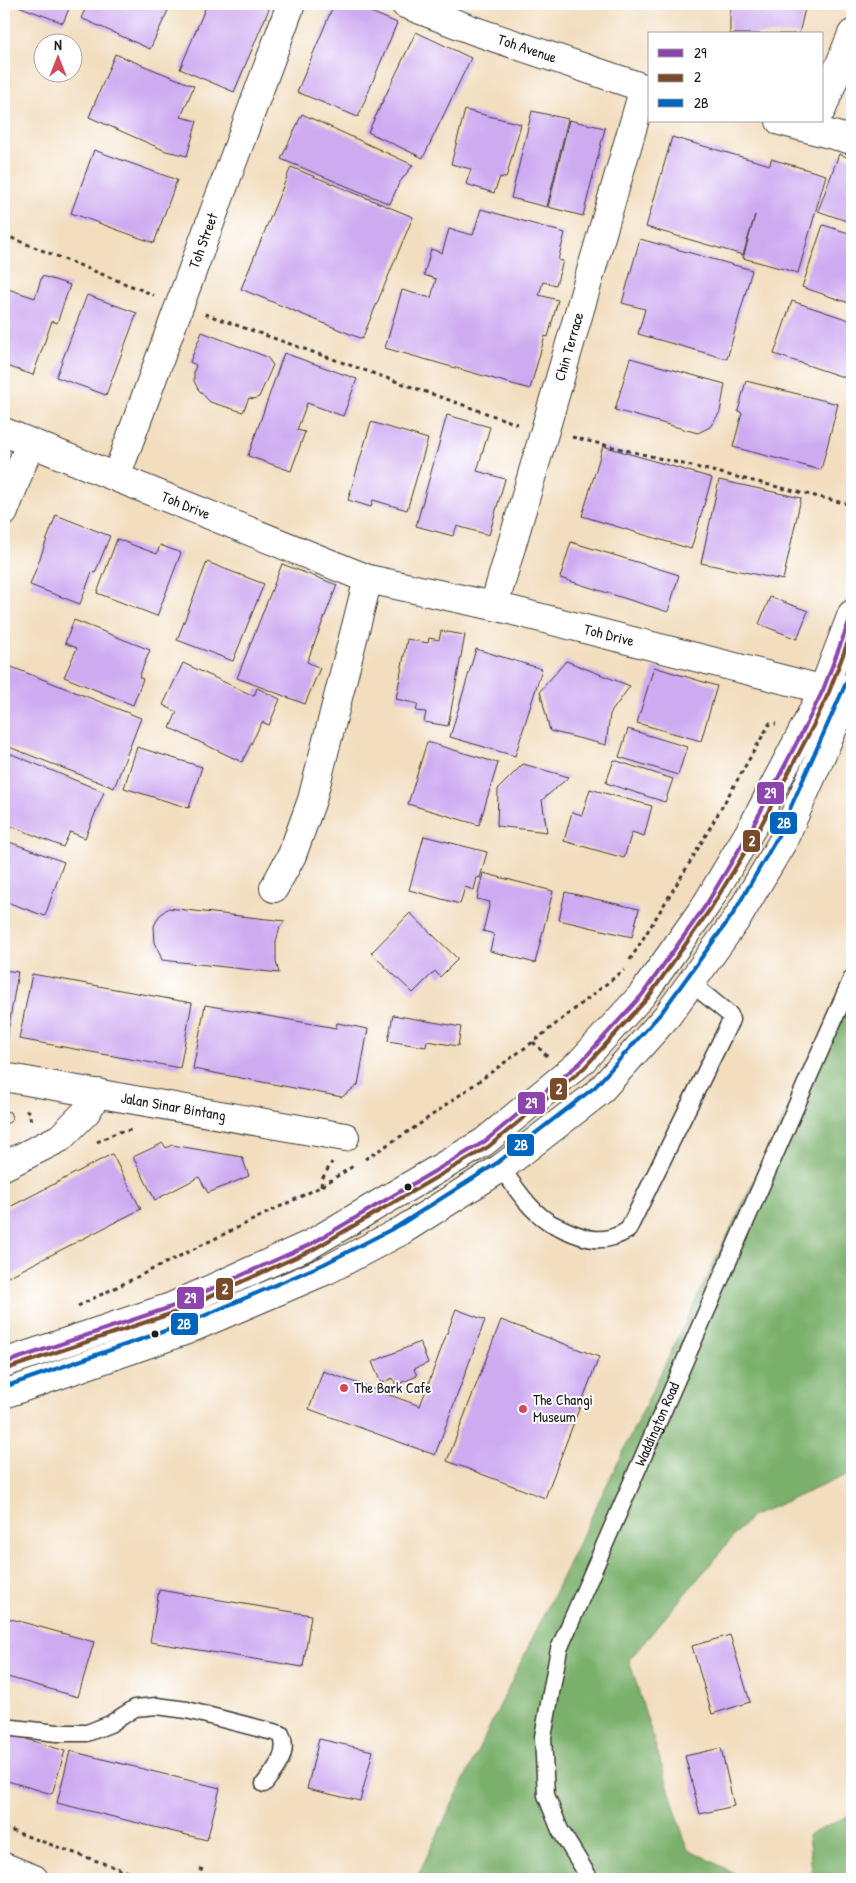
<svg xmlns="http://www.w3.org/2000/svg" width="856" height="1883" viewBox="0 0 856 1883" font-family="'Patrick Hand',sans-serif">
<rect width="100%" height="100%" fill="#fff"/>
<filter id="ink" filterUnits="userSpaceOnUse"><feTurbulence type="fractalNoise" baseFrequency=".02" numOctaves="2"/><feDisplacementMap in="SourceGraphic" scale="10" xChannelSelector="R" yChannelSelector="G"/><feConvolveMatrix kernelMatrix="1 2 1 2 8 2 1 2 1" color-interpolation-filters="sRGB"/></filter>
<filter id="wash" filterUnits="userSpaceOnUse"><feTurbulence type="fractalNoise" baseFrequency=".0096" numOctaves="4" result="noise"/><feDisplacementMap in="SourceGraphic" scale="20" xChannelSelector="R" yChannelSelector="G"/><feGaussianBlur stdDeviation="1.12" result="paint"/><feColorMatrix in="noise" values="0 0 0 0 0 0 0 0 0 0 0 0 0 0 0 0 0 1.4 0 .05"/><feComposite in="paint" operator="in"/></filter>
<g filter="url(#wash)">
<rect width="100%" height="100%" fill="#f2ddbe"/>
<g fill="#7ab06c" stroke="#4b6644">
<polygon points="852,978 852,1473 750,1517 629,1660 687,1848 745,1879 416,1879"/>
<polygon points="852,1815 852,1879 813,1879 808,1835"/>
</g>
<g id="blocks">
<g fill="#ceaaf1">
<polygon points="13,4 71,4 63,23"/>
<polygon points="88,4 171,4 150,49 81,18"/>
<polygon points="207,4 256,4 269,9 234,92 180,69"/>
<polygon points="334,4 352,4 397,23 358,117 297,92"/>
<polygon points="732,4 806,4 799,34 730,34 730,13"/>
<polygon points="416,32 471,58 423,158 368,132"/>
<polygon points="115,54 194,86 181,117 197,121 187,156 166,151 89,117"/>
<polygon points="465,110 521,124 506,178 500,177 494,193 466,184 471,169 451,164"/>
<polygon points="532,111 568,119 547,207 511,198"/>
<polygon points="302,114 413,165 399,183 390,204 281,159"/>
<polygon points="569,120 605,128 583,216 548,207"/>
<polygon points="672,137 770,165 771,159 826,175 798,273 743,258 755,215 743,255 646,227"/>
<polygon points="94,150 177,180 154,243 71,213"/>
<polygon points="839,154 852,159 852,223 818,211"/>
<polygon points="291,167 413,217 362,339 241,289"/>
<polygon points="481,209 565,233 558,260 563,261 556,285 543,282 539,295 558,300 548,337 545,336 530,389 385,348 402,290 431,298 436,279 424,275 431,249 442,253 449,229 473,235"/>
<polygon points="823,225 852,234 852,304 802,287"/>
<polygon points="640,239 752,270 727,359 638,334 645,309 622,303"/>
<polygon points="42,276 70,285 57,323 52,321 33,375 4,365 4,302 8,289 35,298"/>
<polygon points="87,295 137,313 106,395 56,377"/>
<polygon points="792,301 852,321 852,380 774,354"/>
<polygon points="202,332 267,357 273,365 259,397 254,399 249,398 243,412 210,402 198,389 194,381 194,372 196,365 190,362"/>
<polygon points="284,353 357,379 343,416 307,403 297,430 305,432 291,471 248,456"/>
<polygon points="630,358 725,384 720,412 710,427 698,433 615,410"/>
<polygon points="746,381 838,404 821,470 733,447 742,413 738,411"/>
<polygon points="447,415 490,427 477,471 505,479 489,535 457,526 453,536 416,526"/>
<polygon points="371,422 428,439 407,510 373,500 371,507 348,500"/>
<polygon points="603,446 712,478 691,549 582,516"/>
<polygon points="719,480 801,498 783,580 701,563"/>
<polygon points="56,515 110,536 95,573 92,572 80,604 30,585"/>
<polygon points="117,539 157,554 160,545 181,553 157,616 97,593"/>
<polygon points="571,542 679,575 668,612 560,578"/>
<polygon points="207,562 264,584 233,661 177,640"/>
<polygon points="282,564 337,585 307,662 320,668 305,704 237,678"/>
<polygon points="770,597 808,611 797,639 759,624"/>
<polygon points="74,620 150,650 139,677 143,679 133,705 64,677 77,648 65,643"/>
<polygon points="441,631 465,635 448,726 424,722 426,712 416,711 418,704 396,699 407,639 428,643 429,638 439,640"/>
<polygon points="476,649 542,669 515,756 450,737"/>
<polygon points="566,661 630,686 610,714 606,745 550,731 540,691"/>
<polygon points="183,663 254,696 257,688 280,699 269,725 262,722 242,762 170,728 177,712 163,705"/>
<polygon points="4,664 141,718 114,788 4,745"/>
<polygon points="654,667 717,686 701,741 637,723"/>
<polygon points="628,729 687,747 678,775 619,757"/>
<polygon points="427,742 498,763 479,825 408,804"/>
<polygon points="137,747 202,767 189,808 124,788"/>
<polygon points="4,751 104,792 85,838 70,832 63,847 4,823"/>
<polygon points="614,760 673,779 665,802 606,783"/>
<polygon points="523,764 569,777 542,800 547,832 497,826 498,789"/>
<polygon points="590,789 652,806 644,836 632,832 624,858 564,841 572,812 582,815"/>
<polygon points="424,836 487,852 480,878 477,877 474,890 465,887 460,904 409,890"/>
<polygon points="4,840 64,862 45,916 4,901"/>
<polygon points="483,873 553,891 535,963 490,951 494,934 483,931 490,902 477,899"/>
<polygon points="565,892 639,909 632,937 559,920"/>
<polygon points="168,908 285,921 280,927 276,942 276,962 279,973 162,960 155,942 154,926 159,916"/>
<polygon points="410,913 458,959 440,977 435,971 413,993 371,953"/>
<polygon points="4,970 18,972 7,1037 4,1037"/>
<polygon points="32,974 192,1003 180,1068 19,1039"/>
<polygon points="205,1005 336,1028 337,1023 368,1029 358,1085 342,1097 193,1069"/>
<polygon points="393,1015 461,1027 458,1046 427,1041 426,1047 388,1041"/>
<polygon points="4,1111 10,1112 13,1120 4,1125"/>
<polygon points="163,1143 166,1148 172,1145 242,1157 249,1176 208,1193 199,1177 155,1200 133,1157"/>
<polygon points="112,1154 141,1209 4,1279 4,1210"/>
<polygon points="456,1309 485,1320 435,1455 309,1409 323,1371 420,1406"/>
<polygon points="501,1320 599,1357 545,1498 447,1461"/>
<polygon points="420,1342 428,1363 414,1369 417,1376 396,1385 393,1378 381,1383 372,1362"/>
<polygon points="159,1590 311,1615 303,1667 150,1642"/>
<polygon points="4,1617 94,1642 78,1697 4,1676"/>
<polygon points="730,1635 750,1702 712,1714 692,1646"/>
<polygon points="4,1732 65,1751 52,1794 4,1780"/>
<polygon points="319,1739 373,1751 360,1801 307,1789"/>
<polygon points="721,1748 734,1806 700,1814 685,1756"/>
<polygon points="70,1751 220,1788 207,1840 57,1803"/>
</g>
</g>
</g>
<g filter="url(#ink)">
<use href="#blocks" fill-opacity="0" stroke="#3c3934" stroke-width="1"/>
<g fill="none" stroke-linecap="round" stroke-linejoin="round">
<defs>
<g id="service">
<path d="M501,1168c13,17 26,39 45,52 5,4 11,6 17,9 24,11 41,16 65,1l103,-210 -1,-5 -39,-32"/>
<path d="M4,1727l53,6h30l23,-9 25,-16 22,-2 30,4 94,24c9,19 -6,36 -17,50"/>
<path id="s1" d="M590,1879l-30,-49 -14,-35 -3,-58 16,-88 293,-671"/>
</g>
<g id="minor">
<path id="s2" d="M405,4l70,27 175,59"/>
<polyline points="822,109 852,34"/>
<polyline points="780,121 852,140"/>
<path id="s3" d="M4,432l364,147 126,27 351,89"/>
<path id="s4" d="M116,477l175,-473"/>
<polyline points="4,512 30,443"/>
<path id="s5" d="M494,606l150,-518"/>
<polyline points="274,888 292,855 312,800 368,579"/>
<path id="s6" d="M4,1077l341,60"/>
<polyline points="4,1166 60,1138 86,1112 98,1093"/>
<polyline points="4,1867 34,1879"/>
</g>
<g id="tertiary">
<polyline points="4,1363 171,1307 311,1244 484,1142 580,1063 642,995 706,905 753,826 806,725 823,690 852,614"/>
<polyline points="4,1394 187,1330 327,1270 401,1231 501,1168 599,1092 667,1016 738,917 783,841 852,686"/>
</g>
</defs>
<use href="#service" stroke="#3c3934" stroke-width="19"/>
<use href="#minor" stroke="#3c3934" stroke-width="30"/>
<use href="#tertiary" stroke="#3c3934" stroke-width="30"/>
<g stroke="#3c3934" stroke-width="3" stroke-dasharray="4 4" stroke-linecap="butt">
<polyline points="4,235 154,295"/>
<polyline points="205,314 517,424"/>
<polyline points="572,437 852,505"/>
<polyline points="630,960 692,859 770,723 776,724"/>
<polyline points="533,1042 547,1056"/>
<polyline points="26,1110 29,1112 31,1122"/>
<polyline points="97,1142 118,1132 131,1130"/>
<polyline points="365,1159 417,1126 533,1042 624,970"/>
<polyline points="321,1186 322,1179 332,1162"/>
<polyline points="78,1306 320,1187 355,1165"/>
<polyline points="4,1828 148,1879"/>
<polyline points="198,1879 202,1868"/>
</g>
<use href="#service" stroke="#fff" stroke-width="16"/>
<use href="#minor" stroke="#fff" stroke-width="28"/>
<use href="#tertiary" stroke="#fff" stroke-width="28"/>
<defs>
<polyline id="bus-1" points="4,1363 171,1307 311,1244 484,1142 580,1063 642,995 706,905 753,826 806,725 823,690 852,614"/>
<polyline id="bus-2" points="6,1369 173,1313 314,1249 488,1147 584,1068 647,999 711,908 759,829 812,728 829,692 852,631"/>
<polyline id="bus-3" points="4,1387 185,1324 324,1264 398,1226 497,1163 595,1087 662,1012 733,914 777,838 846,683"/>
</defs>
<use href="#bus-1" stroke="#fff" stroke-width="8"/>
<use href="#bus-2" stroke="#fff" stroke-width="8"/>
<use href="#bus-3" stroke="#fff" stroke-width="8"/>
<use href="#bus-1" stroke="#8e44ad" stroke-width="4"/>
<use href="#bus-2" stroke="#7a4b2a" stroke-width="4"/>
<use href="#bus-3" stroke="#0065bd" stroke-width="4"/>
</g>
</g>
<g fill="#1c1c1c" stroke="#fff" stroke-width="2">
<circle cx="408" cy="1187" r="4.5"/>
<circle cx="155" cy="1334" r="4.5"/>
</g>
<g fill="#d1495b" stroke="#fff" stroke-width="2">
<circle cx="344" cy="1388" r="5"/>
<circle cx="523" cy="1409" r="5"/>
</g>
<g text-anchor="middle" stroke-width="4" stroke-linejoin="round" paint-order="stroke">
<g font-size="15" fill="#1c1c1c" stroke="#fff">
<text dy="5" stroke="none"><textPath href="#s2" startOffset="130">Toh Avenue</textPath></text>
<text dy="5" stroke="none"><textPath href="#s4" startOffset="252">Toh Street</textPath></text>
<text dy="5" stroke="none"><textPath href="#s5" startOffset="270">Chin Terrace</textPath></text>
<text dy="5" stroke="none"><textPath href="#s3" startOffset="196">Toh Drive</textPath></text>
<text dy="5" stroke="none"><textPath href="#s3" startOffset="640">Toh Drive</textPath></text>
<text dy="5" stroke="none"><textPath href="#s6" startOffset="172">Jalan Sinar Bintang</textPath></text>
<text dy="5" stroke="none"><textPath href="#s1" startOffset="488">Waddington Road</textPath></text>
</g>
<g font-size="15" fill="#1c1c1c" stroke="#fff" text-anchor="start">
<text x="354" y="1393">The Bark Cafe</text>
<text x="533" y="1405">The Changi<tspan x="533" dy="17">Museum</tspan></text>
</g>
</g>
<g stroke="#fff" stroke-width="2">
<rect x="756" y="781" width="29" height="24" rx="5" fill="#8e44ad"/>
<rect x="769" y="811" width="29" height="24" rx="5" fill="#0065bd"/>
<rect x="742" y="829" width="19" height="24" rx="5" fill="#7a4b2a"/>
<rect x="549" y="1077" width="19" height="24" rx="5" fill="#7a4b2a"/>
<rect x="517" y="1091" width="29" height="24" rx="5" fill="#8e44ad"/>
<rect x="506" y="1133" width="29" height="24" rx="5" fill="#0065bd"/>
<rect x="215" y="1277" width="19" height="24" rx="5" fill="#7a4b2a"/>
<rect x="176" y="1286" width="29" height="24" rx="5" fill="#8e44ad"/>
<rect x="170" y="1312" width="29" height="24" rx="5" fill="#0065bd"/>
</g>
<g font-size="14" text-anchor="middle" font-weight="bold" fill="#fff">
<text x="770" y="798">29</text>
<text x="784" y="828">2B</text>
<text x="752" y="846">2</text>
<text x="559" y="1094">2</text>
<text x="531" y="1108">29</text>
<text x="521" y="1150">2B</text>
<text x="225" y="1294">2</text>
<text x="190" y="1303">29</text>
<text x="184" y="1329">2B</text>
</g>
<rect width="856" height="1883" fill="none" stroke="#fff" stroke-width="20"/>
<rect x="648" y="32" width="175" height="90" fill="#ffffff" stroke="#a4a4a4"/>
<rect x="658" y="49" width="25" height="8" fill="#8e44ad" stroke="#a4a4a4"/>
<text x="694" y="58" font-size="15" fill="#1c1c1c">29</text>
<rect x="658" y="74" width="25" height="8" fill="#7a4b2a" stroke="#a4a4a4"/>
<text x="694" y="82" font-size="15" fill="#1c1c1c">2</text>
<rect x="658" y="99" width="25" height="8" fill="#0065bd" stroke="#a4a4a4"/>
<text x="694" y="108" font-size="15" fill="#1c1c1c">2B</text>
<g transform="translate(58 58)"><circle r="24" fill="#ffffff" stroke="#a4a4a4"/>
<path d="M0-4L9 19L0 12L-9 19Z" fill="#d1495b"/>
<text y="-8" font-size="14" font-weight="bold" text-anchor="middle" fill="#1c1c1c">N</text>
</g>
</svg>
